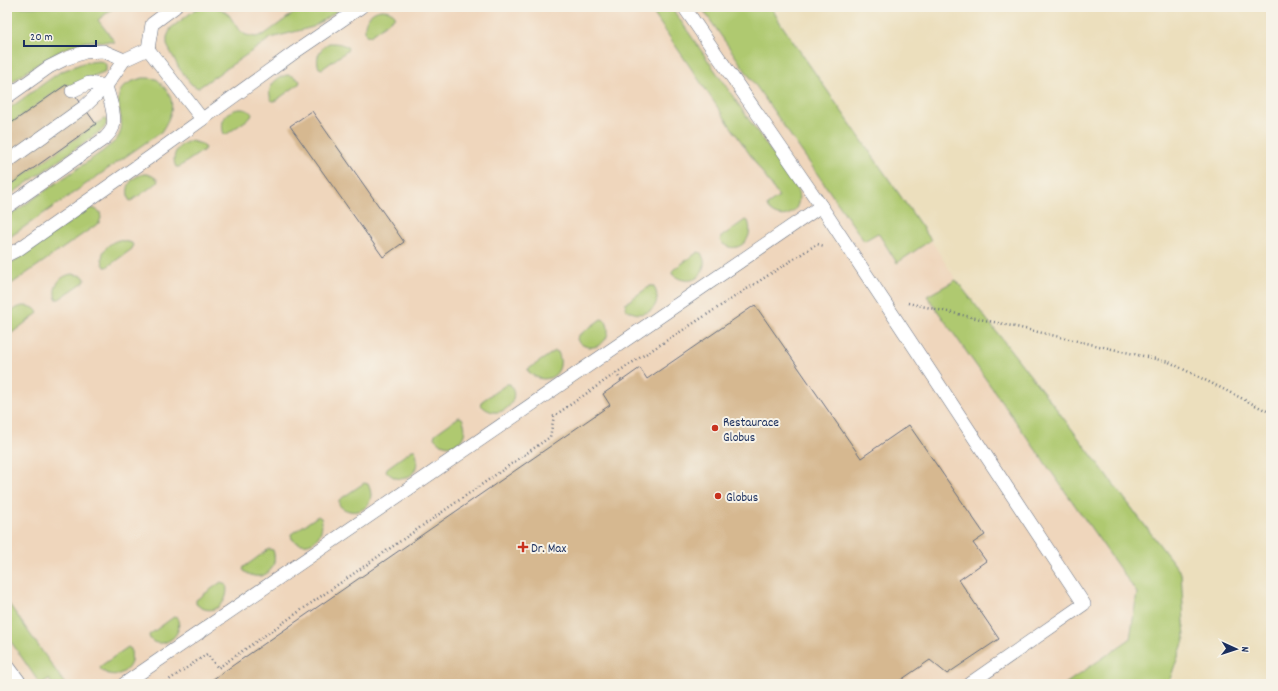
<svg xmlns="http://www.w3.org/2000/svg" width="1278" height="691" viewBox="0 0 1278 691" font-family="Dekko,sans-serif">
<rect width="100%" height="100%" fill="#f7f3e8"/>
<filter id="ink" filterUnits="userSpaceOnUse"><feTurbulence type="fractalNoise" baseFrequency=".025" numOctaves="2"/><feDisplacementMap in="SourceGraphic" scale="8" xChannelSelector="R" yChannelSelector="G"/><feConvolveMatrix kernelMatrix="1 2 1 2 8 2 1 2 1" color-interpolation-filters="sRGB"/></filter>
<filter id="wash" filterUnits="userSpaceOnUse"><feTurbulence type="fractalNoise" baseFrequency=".012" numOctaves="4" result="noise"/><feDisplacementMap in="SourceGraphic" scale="16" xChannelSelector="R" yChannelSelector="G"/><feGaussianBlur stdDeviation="0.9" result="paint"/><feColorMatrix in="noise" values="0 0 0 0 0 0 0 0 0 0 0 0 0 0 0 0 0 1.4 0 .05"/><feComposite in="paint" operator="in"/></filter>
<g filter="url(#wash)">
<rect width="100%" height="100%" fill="#ecdfbd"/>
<polygon fill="#efd6bc" points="7,7 771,7 781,24 931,240 956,280 928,296 1137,593 1130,639 1065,684 7,684"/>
<g fill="#afc96f" stroke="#657c66">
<path d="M7,7h108l-17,13 17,22c-10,0 -21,-2 -31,0 -29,8 -53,26 -77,44z"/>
<polygon points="203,7 216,7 221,9 229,15 238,29 246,35 256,37 265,34 302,7 343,7 313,27 271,38 198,88 191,84 179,68 167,45 167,37 171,28 196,9"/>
<path d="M649,7h22l126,182c8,21 -13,36 -29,20l-1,-4 12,-8z"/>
<polygon points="701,7 771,7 781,24 931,240 897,263 878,233 864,241"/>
<path d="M381,10c6,0 10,1 14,5l-1,3 -24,18 -4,-1c-4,-12 3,-23 15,-25z"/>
<path d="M329,43c7,0 14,0 19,5l-1,3 -25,18 -3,-1c-4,-10 0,-19 10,-25z"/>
<polygon points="98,61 104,62 106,65 106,71 69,86 67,84 7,126 7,110 60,72 83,63"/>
<path d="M287,75l6,1 7,5 -1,3 -24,17h-3c-7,-12 2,-23 15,-26z"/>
<path d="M143,78c4,0 10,0 13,1 3,1 5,5 7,7 15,15 8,31 -2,46l-154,107v-22l96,-66c4,-4 11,-8 14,-12 16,-22 -20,-50 26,-61z"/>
<path d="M239,109c5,0 9,0 13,5l-1,3 -24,17h-3c-5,-13 2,-23 15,-25z"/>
<path d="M105,118c3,4 1,8 -3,12l-95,67v-10z"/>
<path d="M191,141l11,3 3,3 -1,3 -25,17h-3c-6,-12 3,-24 15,-26z"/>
<path d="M144,174c6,0 9,2 14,6l-1,3 -26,18 -2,-1c-4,-13 1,-23 15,-26z"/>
<polygon points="90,208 95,209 100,212 101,218 99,223 7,287 7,266"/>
<path d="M745,220l3,1c8,20 -14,36 -28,20l1,-4z"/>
<path d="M119,240l13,3 1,3 -1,3 -25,18h-2c-8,-12 2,-24 14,-27z"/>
<path d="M698,252l3,1c2,4 4,8 3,12 -2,18 -21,19 -32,9l1,-4z"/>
<path d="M72,274l11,2 2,3 -1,3 -25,17h-3c-4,-12 3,-23 16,-25z"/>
<polygon points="956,280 1055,407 1181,573 1185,638 1168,684 1065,684 1130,639 1137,593 927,296"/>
<path d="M650,286h4c2,4 3,8 3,13 -2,16 -21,19 -32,9l1,-5z"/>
<path d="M23,306c6,0 13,1 15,7l-26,20h-2c-9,-12 1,-25 13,-27z"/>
<path d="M601,319l4,1c12,19 -13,38 -28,20l1,-4z"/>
<path d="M555,351l3,1c10,23 -15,37 -31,18z"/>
<path d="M507,384h3c13,17 -11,40 -29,21l1,-4z"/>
<path d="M459,417l3,1c11,22 -13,38 -28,20l1,-4z"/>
<path d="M412,450h3c9,23 -13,39 -29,21l1,-3z"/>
<path d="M364,483l4,1c2,4 3,8 3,12 -2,17 -22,20 -32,9v-5z"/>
<path d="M318,516l3,2c5,19 -13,35 -29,21l-1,-5z"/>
<path d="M269,549l4,1c7,21 -14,35 -30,20l1,-3z"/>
<path d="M221,582l5,2c5,18 -13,35 -30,20v-4z"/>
<polygon points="7,601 65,684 52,684 49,679 40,684 7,636"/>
<path d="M175,616l2,1c10,24 -26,35 -28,18z"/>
<path d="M128,647l3,2c0,4 1,9 0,13 -5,14 -20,16 -30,8l-1,-3 2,-2z"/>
</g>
<g id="blocks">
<g fill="#d6b890">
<polygon points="67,84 96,124 7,187 7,126"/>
<polygon points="312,111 404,242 383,257 290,126"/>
<polygon points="755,305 861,458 909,425 985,535 973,543 986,561 959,580 999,639 947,674 930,660 895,684 206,684 610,405 603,394 640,368 647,379"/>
</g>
</g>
</g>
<g filter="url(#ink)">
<use href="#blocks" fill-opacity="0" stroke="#646d7f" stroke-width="1"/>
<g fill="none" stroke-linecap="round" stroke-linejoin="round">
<defs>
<g id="service">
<polyline points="148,49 152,24 175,7"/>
<polyline points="72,91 89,83 106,86"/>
<polyline points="7,97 49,67 65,59 85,52 103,51 124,60"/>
<polyline points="7,162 84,107 106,86"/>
<polyline points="821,206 1084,604 969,684"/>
<path d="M7,207l98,-69c3,-3 6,-6 8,-11 3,-13 -4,-29 -7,-41l18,-26 24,-11 54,70"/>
<polyline points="7,255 19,249 153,155 295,52 361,7"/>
<polyline points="7,665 21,684"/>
<polyline points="124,684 821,206 684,7"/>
</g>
</defs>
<use href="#service" stroke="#646d7f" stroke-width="14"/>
<g stroke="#646d7f" stroke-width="2.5" stroke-dasharray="1 3" stroke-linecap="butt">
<polyline points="908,303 1025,329 1169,362 1271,413"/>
<polyline points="616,373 622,382"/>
<polyline points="163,684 207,654 218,668 550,437 554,416 616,373 817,244 824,246"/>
</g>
<use href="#service" stroke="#fff" stroke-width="13"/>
</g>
</g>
<g fill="#c8321e" stroke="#f7f3e8" stroke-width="1.5">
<circle cx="715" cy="428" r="4"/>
<circle cx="718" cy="496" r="4"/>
<path d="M521 541h4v4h4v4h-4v4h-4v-4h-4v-4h4z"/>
</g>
<g text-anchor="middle" stroke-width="4" stroke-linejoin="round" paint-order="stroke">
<g font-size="13" fill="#1b2f5e" stroke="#f7f3e8" text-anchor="start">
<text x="723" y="426">Restaurace<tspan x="723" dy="15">Globus</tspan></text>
<text x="726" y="501">Globus</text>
<text x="531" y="552">Dr. Max</text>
</g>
</g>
<rect width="1278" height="691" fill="none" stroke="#f7f3e8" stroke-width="24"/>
<g transform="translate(1236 649) rotate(93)" stroke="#f7f3e8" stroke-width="3" paint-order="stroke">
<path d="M0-3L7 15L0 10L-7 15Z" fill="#1b2f5e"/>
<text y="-6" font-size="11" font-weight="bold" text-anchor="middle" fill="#1b2f5e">N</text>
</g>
<path d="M24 40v6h72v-6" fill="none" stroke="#1b2f5e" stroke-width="2"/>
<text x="30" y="40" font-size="12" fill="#1b2f5e" stroke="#f7f3e8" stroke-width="3" paint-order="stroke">20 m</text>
</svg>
